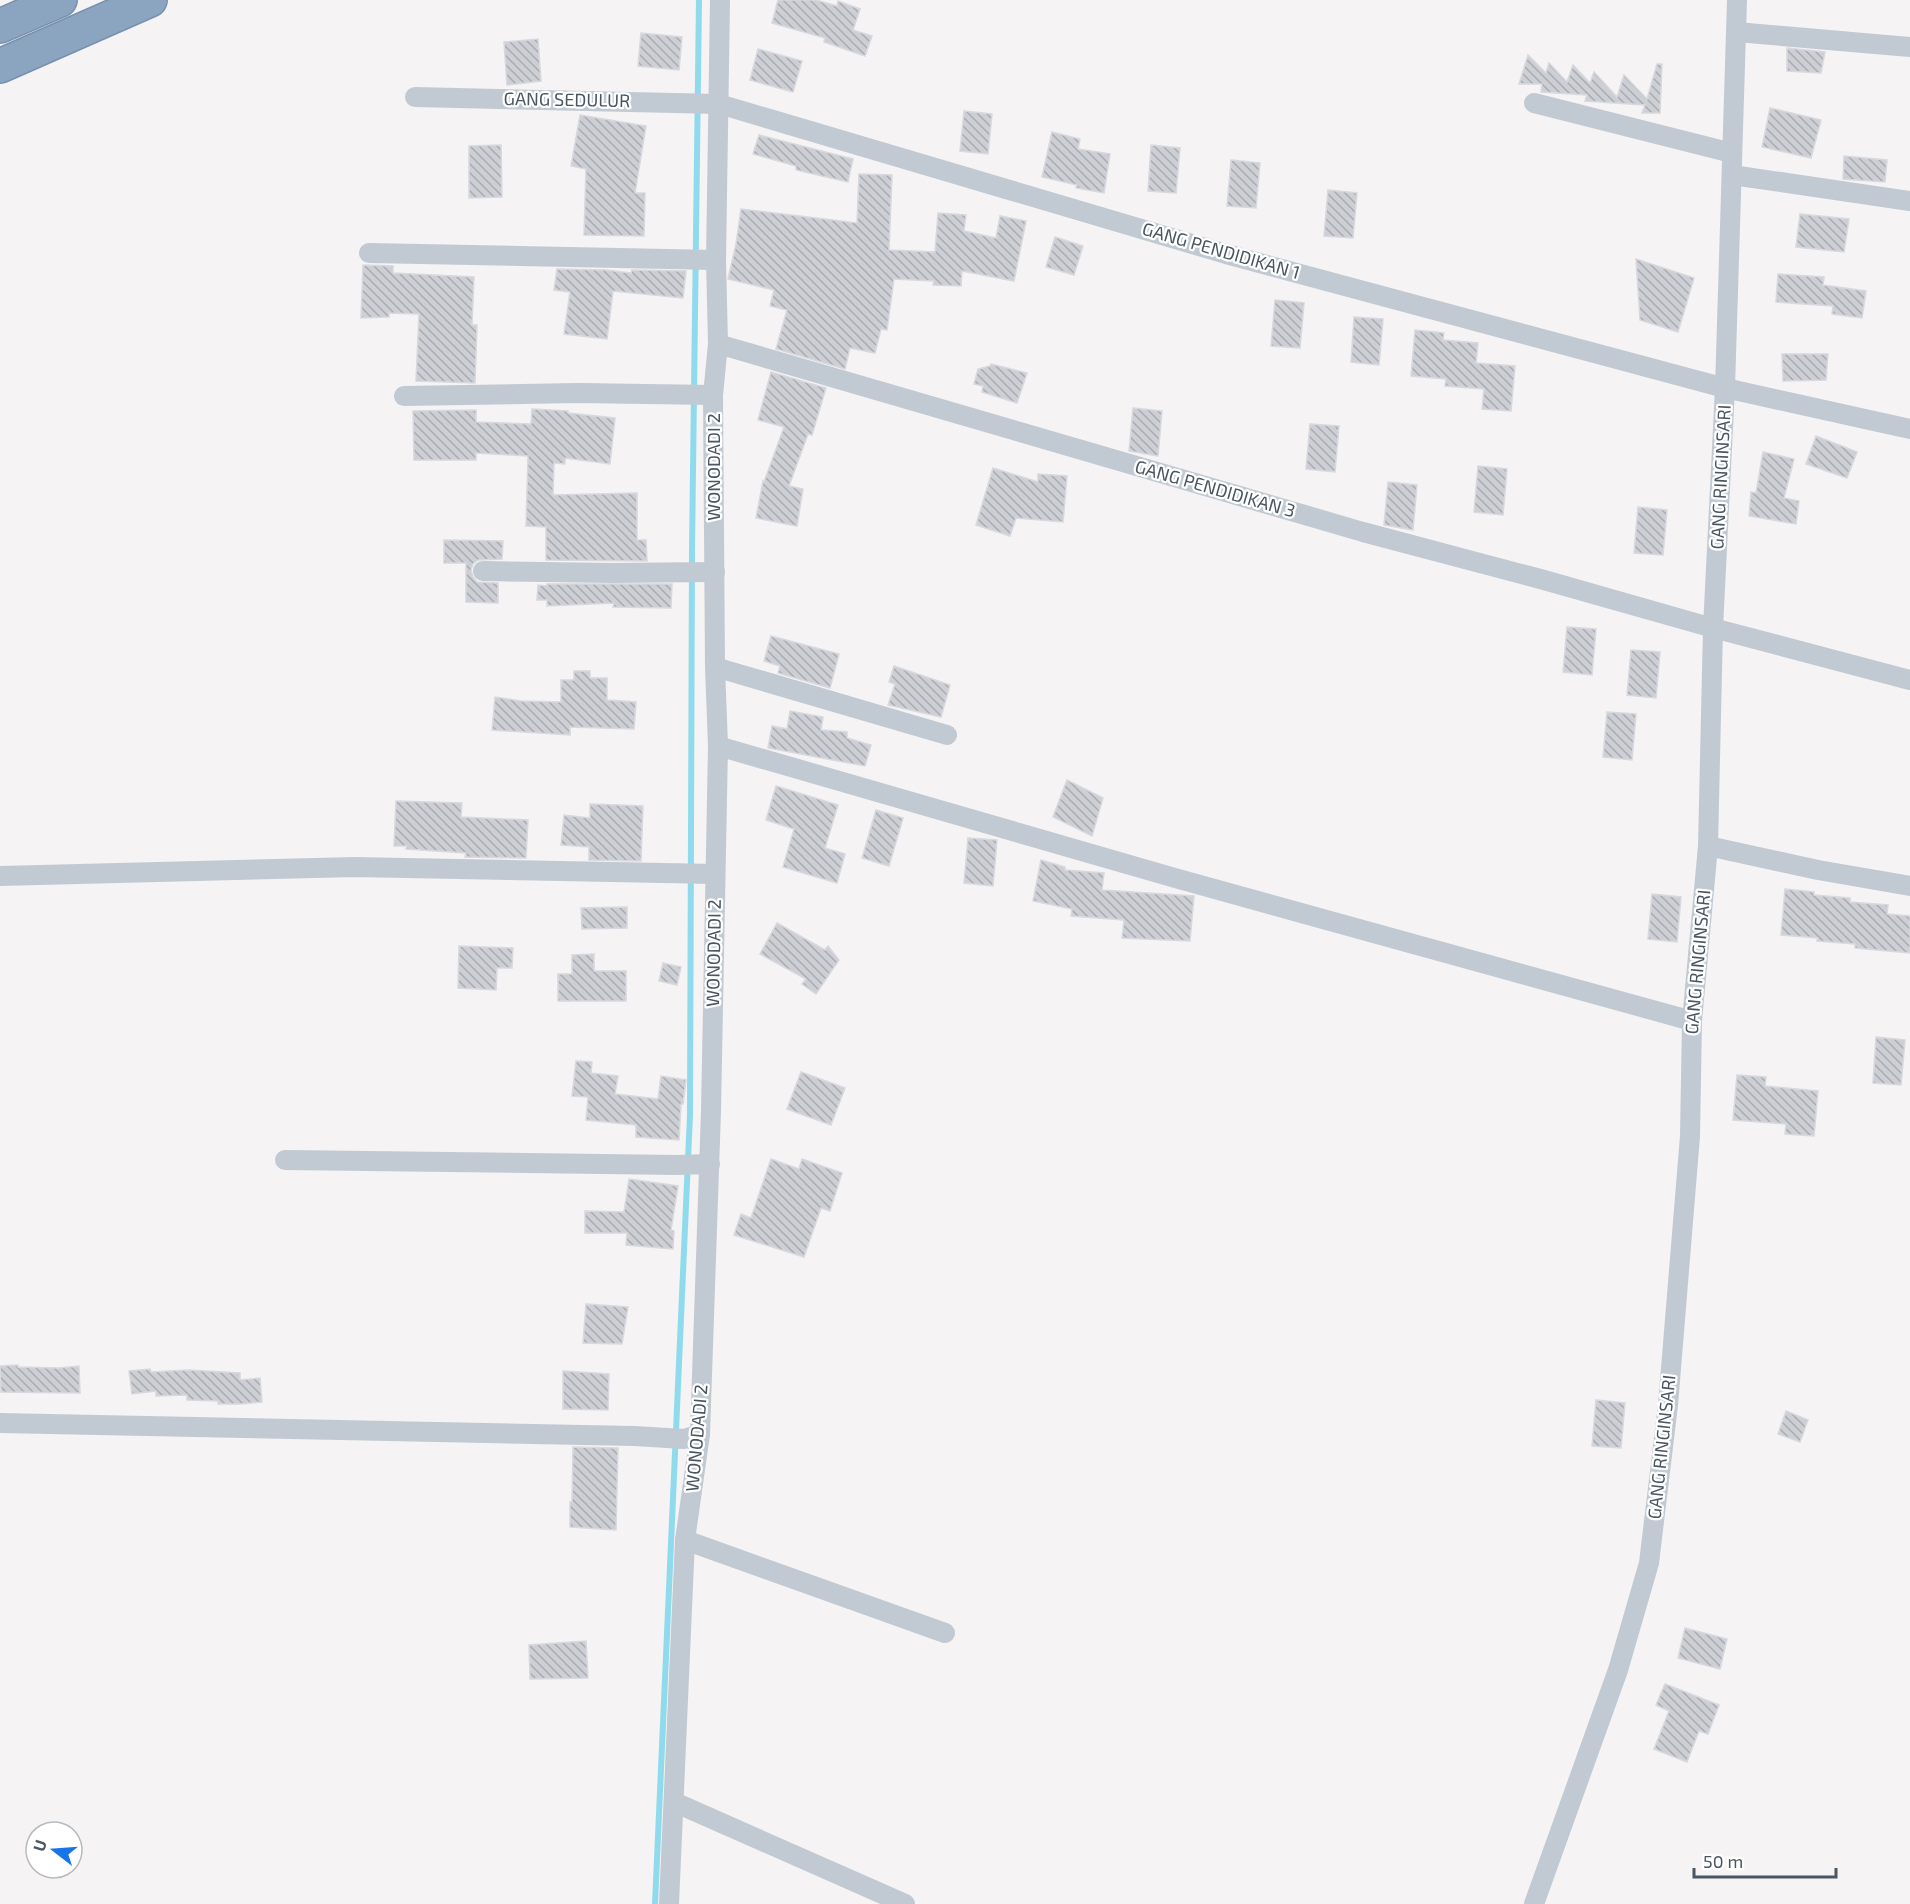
<svg xmlns="http://www.w3.org/2000/svg" width="1910" height="1904" viewBox="0 0 1910 1904" font-family="'Exo 2',sans-serif">
<defs>
<pattern id="building-back-hatch" width="6" height="6" patternUnits="userSpaceOnUse" patternTransform="scale(1.5)"><rect width="6" height="6" fill="#cdcfd5"/><path d="M-1 5l2 2M0 0l6 6M5-1l2 2" fill="none" stroke="#a8abb0"/></pattern>
</defs>
<rect width="100%" height="100%" fill="#f5f3f3"/>
<g fill="none" stroke-linecap="round" stroke-linejoin="round">
<polyline stroke="#90daee" stroke-width="6" points="655,1904 690,1115 692,550 699,0"/>
</g>
<g fill="url(#building-back-hatch)" stroke="#d7d9de" stroke-width="1.5">
<polygon points="778,0 816,0 837,6 838,1 860,9 853,30 872,36 865,56 824,42 825,38 772,23"/>
<polygon points="641,33 682,37 679,70 638,66"/>
<polygon points="538,39 541,81 507,85 504,42"/>
<polygon points="1787,48 1825,52 1821,73 1787,71"/>
<polygon points="758,49 802,61 793,92 750,80"/>
<polygon points="1528,55 1546,73 1549,63 1567,82 1573,65 1590,83 1594,72 1617,97 1624,75 1647,99 1657,64 1662,64 1660,113 1642,113 1645,105 1585,101 1587,95 1541,92 1542,84 1519,84"/>
<polygon points="1770,108 1821,120 1811,158 1762,147"/>
<polygon points="964,111 992,114 988,154 960,151"/>
<polygon points="580,115 646,126 635,193 645,193 644,236 584,235 586,169 571,166"/>
<polygon points="1052,132 1080,139 1078,149 1110,154 1104,193 1076,188 1077,185 1042,177"/>
<polygon points="759,135 853,159 848,182 796,170 796,166 753,154"/>
<polygon points="501,145 502,197 469,198 469,146"/>
<polygon points="1151,145 1180,148 1176,193 1148,191"/>
<polygon points="1844,156 1887,160 1885,182 1843,179"/>
<polygon points="1231,160 1260,163 1256,208 1227,206"/>
<polygon points="859,174 892,175 889,250 935,252 938,213 966,215 964,231 996,238 1000,216 1026,221 1014,281 962,271 961,286 933,285 934,281 894,279 887,330 881,329 875,353 850,348 845,369 776,349 787,310 770,306 774,290 728,279 736,244 741,209 857,223"/>
<polygon points="1328,190 1357,193 1353,238 1324,236"/>
<polygon points="1800,214 1849,219 1844,252 1796,247"/>
<polygon points="1055,237 1083,246 1074,275 1046,267"/>
<polygon points="1636,259 1694,278 1678,332 1640,320"/>
<polygon points="363,265 393,266 393,273 474,277 472,325 477,325 475,383 416,381 419,314 389,313 389,317 361,318"/>
<polygon points="557,269 606,270 631,273 632,270 686,271 683,298 613,291 607,339 564,334 570,292 554,290"/>
<polygon points="1778,274 1824,277 1823,285 1866,291 1862,318 1832,314 1833,306 1776,302"/>
<polygon points="1275,300 1304,303 1300,348 1271,346"/>
<polygon points="1354,317 1383,319 1379,365 1351,362"/>
<polygon points="1415,330 1444,333 1443,340 1478,343 1476,363 1515,366 1511,411 1482,409 1484,389 1445,386 1446,379 1411,376"/>
<polygon points="1782,354 1828,354 1826,380 1783,381"/>
<polygon points="991,364 1027,373 1017,403 982,392 983,386 974,384 978,369 990,366"/>
<polygon points="771,372 826,388 812,435 808,434 789,486 803,489 797,526 756,518 763,481 764,482 784,427 758,420"/>
<polygon points="1133,408 1162,411 1158,456 1129,451"/>
<polygon points="532,409 568,411 568,413 615,418 610,464 565,458 565,464 554,463 553,495 637,493 637,540 646,540 647,561 546,560 546,527 526,526 528,456 476,453 476,460 414,460 413,411 476,410 476,422 531,424"/>
<polygon points="1310,424 1339,426 1335,472 1306,469"/>
<polygon points="1816,436 1857,452 1847,478 1806,464"/>
<polygon points="1763,452 1794,459 1784,498 1799,501 1796,524 1749,516 1751,492 1756,493"/>
<polygon points="1478,466 1507,469 1503,515 1474,512"/>
<polygon points="993,468 1038,482 1038,474 1067,476 1063,522 1016,518 1010,536 976,525"/>
<polygon points="1388,482 1417,485 1413,530 1384,525"/>
<polygon points="1638,507 1667,510 1663,555 1634,553"/>
<polygon points="444,540 503,541 502,559 478,560 473,564 471,570 473,577 477,582 498,583 498,603 466,602 466,563 444,563"/>
<polygon points="547,584 672,584 671,608 613,607 614,603 547,606 547,600 537,600 538,585 547,586"/>
<polygon points="1567,627 1596,629 1592,675 1563,672"/>
<polygon points="771,636 839,654 830,688 778,673 780,666 764,661"/>
<polygon points="1631,650 1660,652 1656,698 1627,695"/>
<polygon points="894,666 950,685 941,717 888,705 895,684 889,682"/>
<polygon points="574,671 590,671 590,678 607,678 607,700 636,702 634,729 570,727 570,735 492,730 495,697 521,701 561,702 561,680 574,680"/>
<polygon points="790,711 823,717 821,730 847,732 847,738 871,745 865,766 768,748 772,726 787,729"/>
<polygon points="1607,712 1636,714 1632,760 1603,757"/>
<polygon points="1067,780 1103,798 1092,836 1053,817"/>
<polygon points="776,786 838,805 825,848 845,854 837,883 783,867 794,829 766,820"/>
<polygon points="396,801 462,803 461,817 528,820 526,858 465,857 466,853 406,849 407,846 394,846"/>
<polygon points="590,804 643,806 641,861 589,860 589,847 561,845 564,815 590,818"/>
<polygon points="876,810 903,818 889,866 862,858"/>
<polygon points="968,838 997,840 993,886 964,883"/>
<polygon points="1041,860 1065,867 1065,870 1104,873 1102,890 1194,896 1190,941 1122,938 1124,920 1071,916 1072,909 1033,901"/>
<polygon points="1785,889 1814,892 1814,895 1850,898 1850,902 1888,905 1887,914 1910,916 1910,953 1855,948 1855,944 1817,941 1818,938 1781,935"/>
<polygon points="1652,894 1681,897 1677,942 1648,939"/>
<polygon points="627,907 627,928 582,929 581,908"/>
<polygon points="777,923 825,950 828,946 839,960 816,994 802,984 806,979 760,954"/>
<polygon points="459,946 513,948 512,968 497,968 496,990 458,988"/>
<polygon points="594,954 594,971 626,971 626,1001 558,1001 558,974 572,974 572,955"/>
<polygon points="663,963 681,967 677,985 659,981"/>
<polygon points="1876,1037 1905,1040 1901,1085 1873,1083"/>
<polygon points="576,1061 592,1062 591,1073 618,1076 615,1094 658,1099 661,1076 686,1080 683,1104 681,1104 679,1140 636,1137 636,1125 586,1120 588,1097 572,1096"/>
<polygon points="801,1072 845,1088 831,1125 787,1109"/>
<polygon points="1737,1075 1766,1077 1765,1086 1818,1091 1814,1136 1785,1134 1786,1124 1733,1120"/>
<polygon points="771,1159 799,1169 802,1159 842,1173 830,1211 821,1208 804,1257 734,1235 741,1214 751,1218"/>
<polygon points="629,1179 678,1186 671,1230 674,1231 673,1249 626,1245 627,1233 585,1233 585,1211 624,1212"/>
<polygon points="586,1304 628,1307 622,1344 583,1343"/>
<polygon points="18,1365 18,1367 59,1368 79,1366 80,1393 1,1392 0,1366"/>
<polygon points="150,1369 151,1372 188,1370 240,1373 240,1380 260,1378 262,1402 241,1404 218,1404 218,1401 187,1400 187,1395 156,1396 156,1391 132,1394 129,1371"/>
<polygon points="563,1371 609,1374 608,1410 563,1409"/>
<polygon points="1596,1400 1625,1403 1621,1448 1592,1446"/>
<polygon points="1786,1411 1808,1420 1800,1442 1778,1434"/>
<polygon points="573,1447 618,1448 616,1530 570,1527 570,1502 572,1502"/>
<polygon points="1685,1628 1727,1639 1720,1669 1678,1658"/>
<polygon points="586,1641 588,1678 530,1679 529,1645"/>
<polygon points="1665,1684 1719,1705 1708,1734 1699,1731 1687,1762 1654,1749 1669,1711 1656,1705"/>
</g>
<g fill="none" stroke-linecap="round" stroke-linejoin="round">
<defs>
<g id="highway">
<polyline points="0,26 60,0"/>
<polyline points="0,66 150,0"/>
</g>
</defs>
<use href="#highway" stroke="#7690ad" stroke-width="36"/>
<g stroke="#c1cad2" stroke-width="20">
<polyline points="1736,32 1910,47"/>
<polyline points="415,97 719,104 1226,254 1725,388 1910,429"/>
<polyline points="1534,103 1732,153"/>
<polyline points="1732,175 1910,201"/>
<polyline points="369,253 716,260"/>
<polyline points="718,344 1363,532 1544,580 1713,628 1910,680"/>
<polyline points="404,396 579,393 713,395"/>
<polyline points="483,571 612,573 715,572"/>
<polyline points="715,667 947,735"/>
<polyline points="718,746 1175,878 1692,1021"/>
<polyline points="1708,846 1818,870 1910,886"/>
<polyline points="0,876 355,867 715,874"/>
<polyline points="285,1160 677,1165 710,1164"/>
<polyline points="0,1423 634,1436 684,1439 700,1434"/>
<polyline points="685,1540 945,1633"/>
<polyline points="674,1802 905,1904"/>
<polyline points="669,1904 685,1540 700,1434 711,1111 718,746 715,667 713,395 718,344 716,260 720,0"/>
<polyline points="1534,1904 1618,1670 1649,1563 1668,1405 1690,1136 1692,1021 1708,846 1713,628 1725,388 1737,0"/>
</g>
<use href="#highway" stroke="#8ba5c1" stroke-width="33"/>
</g>
<g text-anchor="middle" stroke-width="4.5" stroke-linejoin="round" paint-order="stroke">
<g font-size="18" fill="#4a5661" stroke="#fff">
<text transform="translate(567 100) rotate(1)" y="6">GANG SEDULUR</text>
<text transform="translate(1221 251) rotate(16)" y="6">GANG PENDIDIKAN 1</text>
<text transform="translate(714 467) rotate(-90)" y="6">WONODADI 2</text>
<text transform="translate(1721 477) rotate(-87)" y="6">GANG RINGINSARI</text>
<text transform="translate(1215 489) rotate(16)" y="6">GANG PENDIDIKAN 3</text>
<text transform="translate(714 953) rotate(-89)" y="6">WONODADI 2</text>
<text transform="translate(1698 962) rotate(-85)" y="6">GANG RINGINSARI</text>
<text transform="translate(697 1438) rotate(-85)" y="6">WONODADI 2</text>
<text transform="translate(1662 1447) rotate(-84)" y="6">GANG RINGINSARI</text>
</g>
</g>
<g transform="translate(54 1850) rotate(287)"><circle r="28" fill="#ffffff" stroke="#b7bbc0" stroke-width="1.5"/>
<path d="M0-4.5L10 22L0 15L-10 22Z" fill="#1a73e8"/>
<text y="-9" font-size="16" font-weight="bold" text-anchor="middle" fill="#4a5661">U</text>
</g>
<path d="M1694 1868v9h142v-9" fill="none" stroke="#4a5661" stroke-width="3"/>
<text x="1703" y="1868" font-size="18" fill="#4a5661" stroke="#ffffff" stroke-width="4.5" paint-order="stroke">50 m</text>
</svg>
